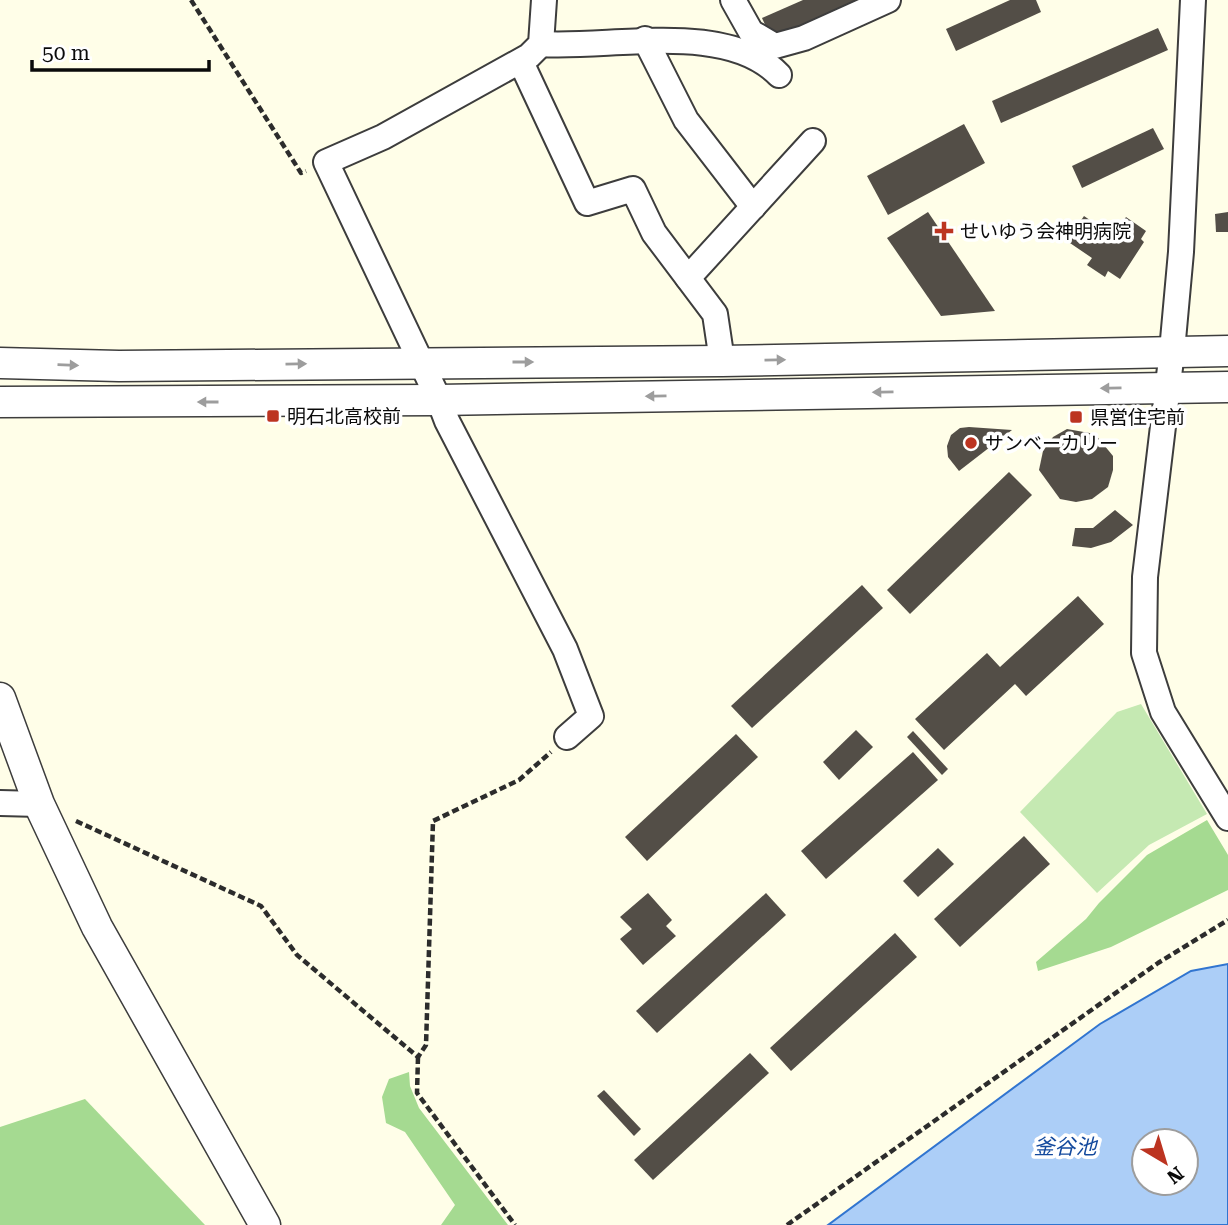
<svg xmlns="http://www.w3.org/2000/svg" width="1228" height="1225" viewBox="0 0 1228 1225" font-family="'Roboto Serif','Noto Sans JP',serif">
<rect width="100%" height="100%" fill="#fffee8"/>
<polygon fill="#c5e9b2" points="1141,704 1207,814 1149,845 1097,893 1020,812 1117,712"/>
<g fill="#a5da91">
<polygon points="1207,820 1228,855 1228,890 1111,947 1038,971 1036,962 1086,919 1099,903 1147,855"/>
<polygon points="409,1072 410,1086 419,1108 508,1225 441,1225 455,1205 405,1132 386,1123 382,1097 389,1079"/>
<polygon points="85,1099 205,1225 0,1225 0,1127"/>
</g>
<path fill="#accef7" stroke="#3175d0" stroke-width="2" fill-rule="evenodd" d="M1228,964v261h-400l272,-201 91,-53zM1144,1141h42v42h-42z"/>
<g fill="#534e47">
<polygon points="803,0 864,0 772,40 762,18"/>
<polygon points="1010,0 1036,0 1041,12 956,51 946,29"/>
<polygon points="1158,28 1168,50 1001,123 992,101"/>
<polygon points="964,124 985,163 888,215 867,176"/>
<polygon points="1153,128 1164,149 1082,188 1072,166"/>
<polygon points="928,212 995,311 941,316 887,238"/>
<polygon points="1228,212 1228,232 1216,232 1215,214"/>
<polygon points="1084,216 1113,236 1126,217 1146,231 1141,239 1144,242 1120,279 1108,271 1105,277 1087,265 1092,258 1067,241"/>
<polygon points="969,427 1012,430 959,471 948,457 947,446 951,435 960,428"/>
<polygon points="1067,429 1095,434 1113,456 1113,470 1108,487 1092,499 1076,502 1060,499 1039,470 1043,451 1053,437"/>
<polygon points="1009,472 1032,495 910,614 887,590"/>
<polygon points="1115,510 1133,525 1111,542 1091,548 1072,546 1075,528 1093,528"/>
<polygon points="862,585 883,608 752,728 731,706"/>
<polygon points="1078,596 1104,624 1026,696 1015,684 944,750 915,719 987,653 1000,667"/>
<polygon points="856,730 873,747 839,780 823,762"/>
<polygon points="913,731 948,769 942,775 907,737"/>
<polygon points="736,734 758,757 647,861 625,837"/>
<polygon points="913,752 938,780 826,879 801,851"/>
<polygon points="1024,836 1050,864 960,947 934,919"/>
<polygon points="938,848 954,864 918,897 903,881"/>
<polygon points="648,893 672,920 666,926 676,936 643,965 620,939 632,929 620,917"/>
<polygon points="766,893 786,915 657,1033 636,1011"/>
<polygon points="895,933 917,957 791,1071 770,1048"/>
<polygon points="750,1053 769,1073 653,1180 634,1160"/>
<polygon points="604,1090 641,1129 634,1136 597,1096"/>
</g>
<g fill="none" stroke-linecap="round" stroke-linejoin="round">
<defs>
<g id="minor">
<polyline points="544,0 541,44 529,56 383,137 326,162 439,400 447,421 565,649 591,716 567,737"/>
<polyline points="733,0 751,32 775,46 804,38 888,0"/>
<polyline points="1193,0 1181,252 1172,351 1145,577 1144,653 1163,712 1228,818"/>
<polyline points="645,39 686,120 753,207"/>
<path d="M541,44c69,5 185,-24 238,31"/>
<polyline points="521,62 587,203 633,189 654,233 715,314 722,361"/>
<polyline points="688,278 813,141"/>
<polyline points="0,803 39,804"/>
</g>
<g id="tertiary">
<polyline points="0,363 119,366 722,361 1228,351"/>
<polyline points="0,402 439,400 1228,387"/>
<polyline points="0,698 39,804 97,927 265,1225"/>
</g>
</defs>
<use href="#minor" stroke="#3d3d3d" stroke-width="28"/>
<use href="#tertiary" stroke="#3d3d3d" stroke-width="33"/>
<g stroke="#2c2c2c" stroke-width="4.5" stroke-dasharray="7 3.5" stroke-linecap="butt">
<polyline points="191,0 301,173 306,171"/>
<polyline points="76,821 261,906 297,955 418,1057 426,1045 433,821 519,780 551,752"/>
<polyline points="418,1057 417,1093 515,1225"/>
<polyline points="787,1225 1158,963 1228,920"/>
</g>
<use href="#minor" stroke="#fff" stroke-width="24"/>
<use href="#tertiary" stroke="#fff" stroke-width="30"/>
</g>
<defs><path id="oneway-solid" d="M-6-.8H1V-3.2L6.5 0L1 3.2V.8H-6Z" transform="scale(1.75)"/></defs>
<g fill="#9d9d9d">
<use href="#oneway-solid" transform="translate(775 360) rotate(-1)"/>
<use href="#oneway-solid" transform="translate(523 362)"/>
<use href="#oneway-solid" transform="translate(296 364) rotate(-1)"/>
<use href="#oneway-solid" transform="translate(68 365) rotate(2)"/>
<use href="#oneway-solid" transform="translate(1111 388) rotate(179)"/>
<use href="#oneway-solid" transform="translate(883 392) rotate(179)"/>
<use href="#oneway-solid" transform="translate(656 396) rotate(179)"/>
<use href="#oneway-solid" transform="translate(208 402) rotate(180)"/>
</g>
<g fill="#bc3421" stroke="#fff" stroke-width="2.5">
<path d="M940.5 220.5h7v7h7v7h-7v7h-7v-7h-7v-7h7z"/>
<rect x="266" y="409" width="14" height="14" rx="3.5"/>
<rect x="1069" y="410" width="14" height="14" rx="3.5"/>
<circle cx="971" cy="443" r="7"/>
</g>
<g text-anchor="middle" stroke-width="7" stroke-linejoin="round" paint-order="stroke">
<g font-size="19" fill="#0a0a0a" stroke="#fff" text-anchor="start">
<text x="960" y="238">せいゆう会神明病院</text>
<text x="287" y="423">明石北高校前</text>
<text x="1090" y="424">県営住宅前</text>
<text x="985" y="450">サンベーカリー</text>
</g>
<g font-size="21" font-style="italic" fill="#13499d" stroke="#fff">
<text x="1065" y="1154">釜谷池</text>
</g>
</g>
<g transform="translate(1165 1162) rotate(142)"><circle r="33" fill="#ffffff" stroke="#9d9d9d" stroke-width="2"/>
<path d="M0-5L12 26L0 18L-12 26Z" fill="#bc3421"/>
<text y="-10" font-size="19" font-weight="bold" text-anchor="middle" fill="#0a0a0a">N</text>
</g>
<path d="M32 60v10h177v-10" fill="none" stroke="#0a0a0a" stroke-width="3.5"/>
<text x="42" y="60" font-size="21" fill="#0a0a0a" stroke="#ffffff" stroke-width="5" paint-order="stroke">50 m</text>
</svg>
